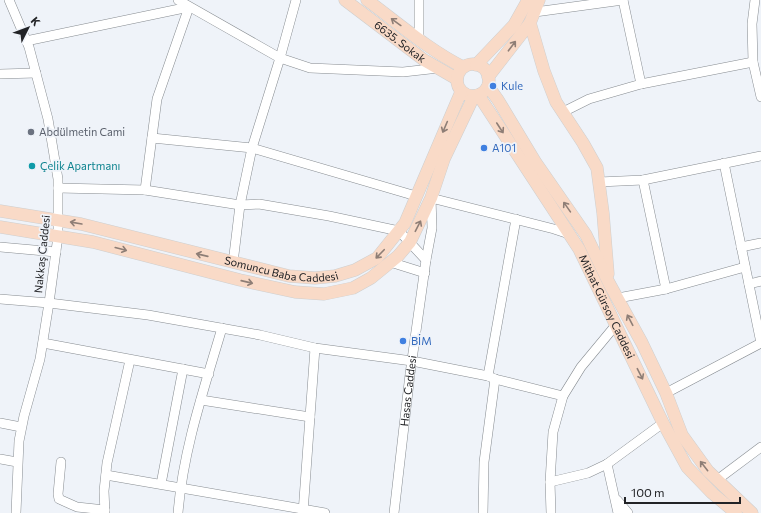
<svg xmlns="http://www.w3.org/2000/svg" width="761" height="513" viewBox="0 0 761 513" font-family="Commissioner,sans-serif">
<rect width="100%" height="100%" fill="#eff3f9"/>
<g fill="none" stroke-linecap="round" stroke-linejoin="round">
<defs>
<g id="minor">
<polyline points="9,0 29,47 48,119 58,179 58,236 49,303 40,359 24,416 19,441 16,513"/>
<polyline points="178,0 280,58 310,68 403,72 439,68"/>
<polyline points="755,0 752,24 753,62 761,97"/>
<polyline points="535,12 623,0"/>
<polyline points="419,38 419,0"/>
<polyline points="26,41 189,7"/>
<polyline points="0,74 36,73"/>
<polyline points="641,84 753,62"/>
<polyline points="563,112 589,99 641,84 623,0"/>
<polyline points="152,138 252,148 416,196"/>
<polyline points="724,163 761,343"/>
<polyline points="643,180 666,289"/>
<polyline points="599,182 643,180 761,156"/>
<polyline points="58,188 145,190 240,205 259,204 329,216 399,231 426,260"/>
<polyline points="145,190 157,99 189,7"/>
<polyline points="0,247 56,252"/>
<polyline points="741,247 761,243"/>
<polyline points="390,262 425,273"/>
<polyline points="233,263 240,205 252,148 280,58 296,0"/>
<polyline points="749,284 761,281"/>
<polyline points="618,298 666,289 745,267"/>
<polyline points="0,299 49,303 148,315 260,335 315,348 412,361 488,376 495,379 563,396"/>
<polyline points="43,343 209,374"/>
<polyline points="488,376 516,219"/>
<polyline points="666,393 761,343"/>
<polyline points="201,400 310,417"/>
<polyline points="0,423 21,427"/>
<polyline points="0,459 17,462"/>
<polyline points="61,462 58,494 59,499 77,507 105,510"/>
<polyline points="607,464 618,513"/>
<polyline points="106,475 325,513"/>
<polyline points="717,480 761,447"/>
<polyline points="550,482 588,473 607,464 663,423"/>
<polyline points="161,484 183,369"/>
<polyline points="617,500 628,513"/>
<polyline points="105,513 104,491 107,463 130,360"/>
<path d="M178,513c5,-63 26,-124 44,-185"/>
<polyline points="303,513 315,348"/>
<path id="s1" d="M394,513l16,-139 16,-114 6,-32 -1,-30 123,31 15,5"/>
<polyline points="483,513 484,462 495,379"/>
<polyline points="551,513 550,482 553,432 563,396 581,367 615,326"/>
</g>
<g id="major">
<path id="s2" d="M345,0l79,60 33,19"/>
<path d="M367,0c31,23 62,50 96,67"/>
<polyline points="530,23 544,71 556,102 583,143 597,168 603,213 608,274"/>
<circle cx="473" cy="80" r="16"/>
<polyline points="476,65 514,25 528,0"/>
<polyline points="488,77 530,23 539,0"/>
<polyline points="488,86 498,100 536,163 586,235 609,283 642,343 666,393 682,435 708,471 752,513"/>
<path id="s3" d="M478,95l5,7 96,147 84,174 24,44 25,26 24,20"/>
<path id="s4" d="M0,211l81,13 208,52 26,2 20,-2 20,-6 22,-12 28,-35 56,-131"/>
<polyline points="0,227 93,242 240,280 295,292 324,294 353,288 371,278 398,256 410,242 431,198 444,159 474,96"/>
</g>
</defs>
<use href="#minor" stroke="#878c91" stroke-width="10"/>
<use href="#major" stroke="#cecfcf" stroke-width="13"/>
<use href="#minor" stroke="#fff" stroke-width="9"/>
<use href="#major" stroke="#f9dac7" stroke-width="12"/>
</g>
<defs><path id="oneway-shaft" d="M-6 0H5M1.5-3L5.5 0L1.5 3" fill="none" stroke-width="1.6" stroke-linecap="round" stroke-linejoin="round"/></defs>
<g stroke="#8e7e76">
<use href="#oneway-shaft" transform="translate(396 22) rotate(-144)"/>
<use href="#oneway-shaft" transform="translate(512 46) rotate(-53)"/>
<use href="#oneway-shaft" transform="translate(445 127) rotate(113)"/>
<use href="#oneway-shaft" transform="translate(500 128) rotate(57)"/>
<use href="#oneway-shaft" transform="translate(567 207) rotate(-125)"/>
<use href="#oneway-shaft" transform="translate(76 223) rotate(-170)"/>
<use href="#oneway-shaft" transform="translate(418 226) rotate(-63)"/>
<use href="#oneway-shaft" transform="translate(121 249) rotate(15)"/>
<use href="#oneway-shaft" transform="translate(380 254) rotate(134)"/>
<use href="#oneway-shaft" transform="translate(202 255) rotate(-167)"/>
<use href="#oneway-shaft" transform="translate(247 282) rotate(13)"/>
<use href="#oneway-shaft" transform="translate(630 320) rotate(-118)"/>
<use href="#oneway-shaft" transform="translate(640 374) rotate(63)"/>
<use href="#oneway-shaft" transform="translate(704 466) rotate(-128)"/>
</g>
<g fill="#3f7fe0" stroke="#eff3f9" stroke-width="1.5">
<circle cx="493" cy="86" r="4"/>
<circle cx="484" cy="148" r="4"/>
<circle cx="403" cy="341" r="4"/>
</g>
<circle fill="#6b7280" stroke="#eff3f9" stroke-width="1.5" cx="31" cy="132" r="4"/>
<circle fill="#0f9aa8" stroke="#eff3f9" stroke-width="1.5" cx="32" cy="166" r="4"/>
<g text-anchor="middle" stroke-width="3.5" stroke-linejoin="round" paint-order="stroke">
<g font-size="11" fill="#222326" stroke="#eff3f9">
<text dy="4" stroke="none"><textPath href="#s2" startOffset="69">6635. Sokak</textPath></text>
<text transform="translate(42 254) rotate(-84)" y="4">Nakkaş Caddesi</text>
<text dy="4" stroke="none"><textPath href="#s4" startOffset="288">Somuncu Baba Caddesi</textPath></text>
<text dy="4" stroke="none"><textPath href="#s3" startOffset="248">Mithat Gürsoy Caddesi</textPath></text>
<text dy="4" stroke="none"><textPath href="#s1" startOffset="123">Hasas Caddesi</textPath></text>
</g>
<g font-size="11" fill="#366cbe" stroke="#eff3f9" text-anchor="start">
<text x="501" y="90">Kule</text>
<text x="492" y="152">A101</text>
<text x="411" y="345">BİM</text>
</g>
<g font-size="11" fill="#5b616d" stroke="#eff3f9" text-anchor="start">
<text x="39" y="136">Abdülmetin Cami</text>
</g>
<g font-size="11" fill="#0d838f" stroke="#eff3f9" text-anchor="start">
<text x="40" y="170">Çelik Apartmanı</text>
</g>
</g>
<g transform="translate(28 28) rotate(48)" stroke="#eff3f9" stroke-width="3" paint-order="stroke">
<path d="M0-3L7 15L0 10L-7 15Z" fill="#222326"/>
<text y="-6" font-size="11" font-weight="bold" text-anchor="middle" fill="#222326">K</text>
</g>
<path d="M625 497v6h115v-6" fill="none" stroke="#222326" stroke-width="2"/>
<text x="631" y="497" font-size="12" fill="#222326" stroke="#eff3f9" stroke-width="3" paint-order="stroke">100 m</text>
</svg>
